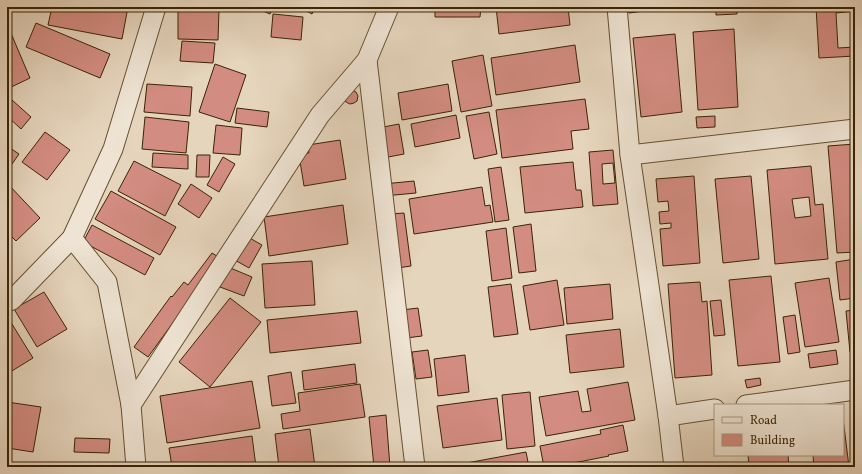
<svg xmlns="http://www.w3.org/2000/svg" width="862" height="474" viewBox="0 0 862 474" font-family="Vollkorn,serif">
<rect width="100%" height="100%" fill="#e6d5bd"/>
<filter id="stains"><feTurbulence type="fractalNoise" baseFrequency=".005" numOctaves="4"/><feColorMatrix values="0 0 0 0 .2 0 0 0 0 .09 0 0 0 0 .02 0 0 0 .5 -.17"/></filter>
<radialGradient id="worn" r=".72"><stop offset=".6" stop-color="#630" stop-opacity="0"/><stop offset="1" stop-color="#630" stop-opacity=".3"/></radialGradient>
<g fill="#d38c81" stroke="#3b2404" fill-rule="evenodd">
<polygon points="52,7 128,7 122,39 48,25"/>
<polygon points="254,7 273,7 270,14"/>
<polygon points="299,7 315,7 312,14"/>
<polygon points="435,7 481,7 480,17 435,17"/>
<polygon points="496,7 568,7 570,25 499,34"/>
<polygon points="628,7 675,7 629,13"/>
<polygon points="716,7 737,7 737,14 716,15"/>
<polygon points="816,7 855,7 855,11 836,13 838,48 855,47 855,56 819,58"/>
<polygon points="178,9 219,10 218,40 178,39"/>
<polygon points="273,14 303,17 301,40 271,37"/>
<polygon points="36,23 110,54 100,78 26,47"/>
<polygon points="734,29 738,107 698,110 693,32"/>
<polygon points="10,31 30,78 7,89 7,32"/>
<polygon points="675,34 682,112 641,117 633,38"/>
<polygon points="182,41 215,43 213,63 180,61"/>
<polygon points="575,45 580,82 496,95 491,58"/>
<polygon points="483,55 492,106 461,112 452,61"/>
<polygon points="215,64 246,75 230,122 199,112"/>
<polygon points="147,84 192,87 190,116 144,112"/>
<polygon points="448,84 452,111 402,120 398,93"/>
<polygon points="352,90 356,92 358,96 357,101 354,103 350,104 346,102 344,98"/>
<polygon points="585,99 589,129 571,131 573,149 502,158 496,110"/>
<polygon points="12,100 31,117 21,129 7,116 7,106"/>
<polygon points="237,108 269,112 267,127 235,123"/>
<polygon points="489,112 497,154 474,159 466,116"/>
<polygon points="456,115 460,138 415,147 411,124"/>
<polygon points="715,116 715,127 697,128 696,117"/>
<polygon points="145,117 189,122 186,153 142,149"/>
<polygon points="399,124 404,154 383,158 378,128"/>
<polygon points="216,125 242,128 240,155 213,153"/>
<polygon points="45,132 70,150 47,180 22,162"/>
<polygon points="340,140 346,179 304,186 299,155 309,153 308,145"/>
<polygon points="855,144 855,252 837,253 828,146"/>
<polygon points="7,146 19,154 12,164 7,160"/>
<path d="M613,150l5,54 -25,2 -4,-54zM613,163l2,20 -12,1 -1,-20z"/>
<polygon points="153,153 188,155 188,169 152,167"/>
<polygon points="197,155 210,155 209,177 196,177"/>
<polygon points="223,157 235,164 219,192 207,185"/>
<polygon points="134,161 181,185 165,216 118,191"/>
<polygon points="573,162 576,190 581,190 583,207 525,213 520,167"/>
<path d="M811,166l4,39 8,-1 5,55 -53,5 -8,-94zM809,197l2,19 -16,2 -3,-19z"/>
<polygon points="501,167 509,220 495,222 488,169"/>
<polygon points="694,176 700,263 663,266 660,229 671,228 671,223 660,224 659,212 669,211 668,201 658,202 656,179"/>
<polygon points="751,176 759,259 723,263 715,179"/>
<polygon points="414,181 416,193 384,196 383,184"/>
<polygon points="7,183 40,218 16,241 7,232"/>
<polygon points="191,184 212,198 199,218 178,204"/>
<polygon points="482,187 485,206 490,205 493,222 414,234 409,199"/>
<polygon points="111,191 176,227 160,255 95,219"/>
<polygon points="343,205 348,244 269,256 264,217"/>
<polygon points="404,213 411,266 397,268 390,214"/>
<polygon points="531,224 536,271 519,273 513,227"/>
<polygon points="92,225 154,258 145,275 83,242"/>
<polygon points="506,228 512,278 492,281 486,231"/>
<polygon points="246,236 262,245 249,268 233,259"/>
<polygon points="212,253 220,258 148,357 134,347 171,296 172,297 184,282 188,285"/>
<polygon points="855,259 855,298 840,300 836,262"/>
<polygon points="312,261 315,305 265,308 262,264"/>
<polygon points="228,267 252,277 244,296 220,287"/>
<polygon points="771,276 780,362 738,366 729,280"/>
<polygon points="829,278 839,342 805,347 795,283"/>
<polygon points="557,280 564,325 530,330 523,286"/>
<polygon points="700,282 702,302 707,301 712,375 675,378 668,284"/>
<polygon points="511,284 518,334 494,337 488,287"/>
<polygon points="610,284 613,319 567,324 564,288"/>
<polygon points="44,292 67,329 37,347 14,309"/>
<polygon points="230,298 261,322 210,387 179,362"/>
<polygon points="721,300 725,335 714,336 710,301"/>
<polygon points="418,308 422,336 406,338 402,310"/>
<polygon points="855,310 855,352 850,352 846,311"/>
<polygon points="357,311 361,343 270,353 267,320"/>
<polygon points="795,315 800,352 788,354 783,317"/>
<polygon points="7,316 33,358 7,374"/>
<polygon points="620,329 624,367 570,373 566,335"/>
<polygon points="428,350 432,377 416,379 412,352"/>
<polygon points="836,350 838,364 810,368 808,354"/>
<polygon points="465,355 469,392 438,396 434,359"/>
<polygon points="355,364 357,383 304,390 302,371"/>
<polygon points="291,372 296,403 272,406 268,376"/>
<polygon points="760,378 761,385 747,388 745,380"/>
<polygon points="252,381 260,428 167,443 160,396"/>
<polygon points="628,382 635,420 546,436 539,397 578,391 582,412 591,411 587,389"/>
<polygon points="360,384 365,417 283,429 281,414 300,411 298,393"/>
<polygon points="530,392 535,446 507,449 502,395"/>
<polygon points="497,398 502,440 443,448 437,406"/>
<polygon points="7,402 41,407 33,452 7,448"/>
<polygon points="386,415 390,467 374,467 369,417"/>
<polygon points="843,418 849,467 814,467 813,455 843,455"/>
<polygon points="623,425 628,451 608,455 609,456 553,467 544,467 540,446 601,434 600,430"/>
<polygon points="310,429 315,467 279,467 275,434"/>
<polygon points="252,436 256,467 172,467 169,448"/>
<polygon points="75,438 110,439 109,453 74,452"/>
<polygon points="526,452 529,467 445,467"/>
<polygon points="748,455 788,455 789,467 749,467"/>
</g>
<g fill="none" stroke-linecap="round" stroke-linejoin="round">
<defs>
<g id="street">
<polyline points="617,7 630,155 668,416 674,467"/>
<polyline points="367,60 415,467"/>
<polyline points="630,155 855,129"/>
<polyline points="72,238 107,282 131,405 136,467"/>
<polyline points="7,302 12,300 72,238 113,149 156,7"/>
<polyline points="131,405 320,115 367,60 389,7"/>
<polyline points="746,405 855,390"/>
<polyline points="668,416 715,409"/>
</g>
</defs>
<use href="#street" stroke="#665032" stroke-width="21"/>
<use href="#street" stroke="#efe4d4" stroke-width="19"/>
</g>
<rect width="862" height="474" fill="none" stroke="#e6d5bd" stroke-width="24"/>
<rect x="8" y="8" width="846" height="458" fill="none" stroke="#3b2404" stroke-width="2"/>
<rect x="12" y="12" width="838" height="450" fill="none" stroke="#3b2404"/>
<rect x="714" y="404" width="130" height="52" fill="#efe4d4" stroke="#a79781"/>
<rect x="722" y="417" width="20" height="6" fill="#efe4d4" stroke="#a79781"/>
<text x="750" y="424" font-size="12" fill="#3b2404">Road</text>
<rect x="722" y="434" width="20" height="12" fill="#d38c81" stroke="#a79781"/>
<text x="750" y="444" font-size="12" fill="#3b2404">Building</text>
<rect width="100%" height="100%" filter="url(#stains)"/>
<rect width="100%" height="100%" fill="url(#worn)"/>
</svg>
